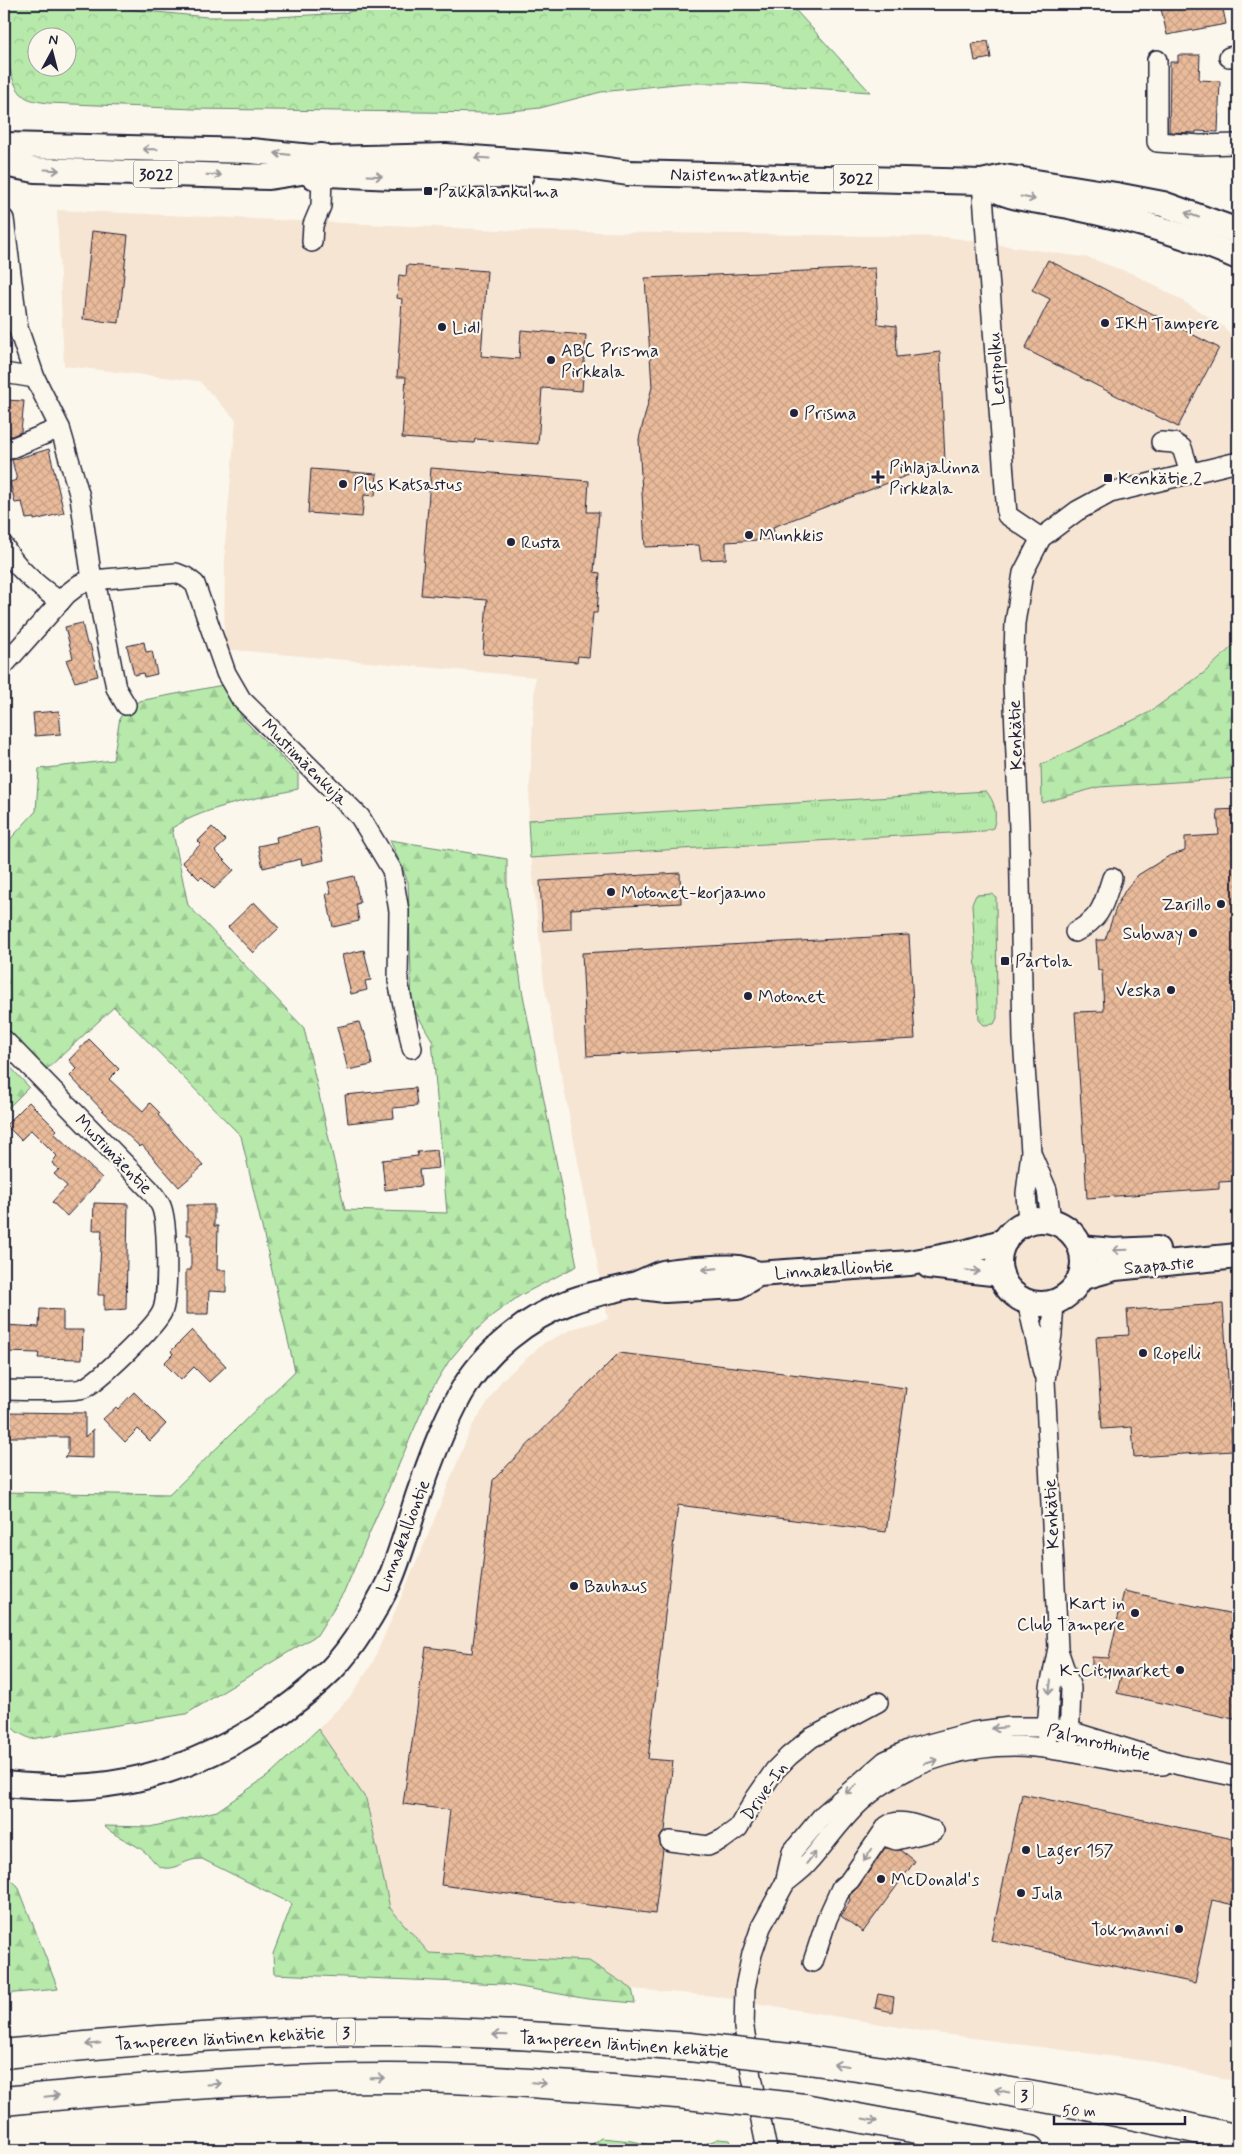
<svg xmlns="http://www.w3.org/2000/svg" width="1242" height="2154" viewBox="0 0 1242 2154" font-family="Mynerve,sans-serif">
<defs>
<pattern id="grass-tufts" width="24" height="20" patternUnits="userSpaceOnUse" patternTransform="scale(1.25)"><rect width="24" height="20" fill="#b6e9aa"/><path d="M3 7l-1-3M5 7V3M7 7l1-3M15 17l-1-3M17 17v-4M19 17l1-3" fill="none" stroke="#9cc893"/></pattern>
<pattern id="forest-firs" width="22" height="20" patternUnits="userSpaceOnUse" patternTransform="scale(1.25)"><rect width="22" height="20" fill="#b6e9aa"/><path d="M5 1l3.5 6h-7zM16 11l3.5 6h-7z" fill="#9cc893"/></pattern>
<pattern id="park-crowns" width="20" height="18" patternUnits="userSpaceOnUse" patternTransform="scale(1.25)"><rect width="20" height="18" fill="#b6e9aa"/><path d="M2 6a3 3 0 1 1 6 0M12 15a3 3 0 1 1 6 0" fill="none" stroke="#9cc893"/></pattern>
<pattern id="building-cross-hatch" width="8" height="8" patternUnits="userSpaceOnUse" patternTransform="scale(1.25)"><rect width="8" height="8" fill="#eabb9a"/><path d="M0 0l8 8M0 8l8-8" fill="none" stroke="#c8a086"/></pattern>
</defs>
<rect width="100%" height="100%" fill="#fbf7ec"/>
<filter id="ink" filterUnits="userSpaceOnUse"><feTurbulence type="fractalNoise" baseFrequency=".02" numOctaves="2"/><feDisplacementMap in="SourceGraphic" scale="10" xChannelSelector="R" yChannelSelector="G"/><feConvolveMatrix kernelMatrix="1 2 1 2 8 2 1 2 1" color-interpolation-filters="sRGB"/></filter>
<g filter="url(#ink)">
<polygon fill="#f6e5d3" points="57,210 519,231 947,237 1089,258 1133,274 1180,299 1224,327 1238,342 1238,2082 1154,2062 928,2032 714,1996 632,1989 589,1961 429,1953 390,1908 366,1799 318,1729 351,1696 372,1664 426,1540 471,1428 502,1380 544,1343 575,1328 608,1319 544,983 528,827 535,677 224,649 225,545 236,420 199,381 64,366"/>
<g fill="url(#grass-tufts)" stroke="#6c8672">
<path d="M986,791c9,11 12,23 7,37l-9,3 -454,27 -2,-38z"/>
<polygon points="992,894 996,897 997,1018 994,1024 984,1025 979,1020 972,904 976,895"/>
</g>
<g fill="url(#forest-firs)" stroke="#6c8672">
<polygon points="1238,641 1238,778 1099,787 1042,803 1041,765 1148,713 1205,672"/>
<path d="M223,685l21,35 54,54v15c-42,10 -89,16 -126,39l16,77 116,123 41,182 102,3 -15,-173 -20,-34 -4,-124 -18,-42 117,19v26l15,105 55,276 -56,29 -27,19 -24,22 -21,25 -19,31 -85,198 -28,45 -131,79 -155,25 -14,-7 -13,-12v-228l165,3 126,-124 -54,-235 -127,-129 -68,63 -42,-42v-182l32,-35 3,-42 74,-9 7,-43 19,-16z"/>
<polygon points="4,1060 29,1087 4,1112"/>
<path d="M318,1729l48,70 24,109 39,45 160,8 43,28 3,14 -47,-4 -85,-15 -229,-10 -1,-20 19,-50 -90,-45c-17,-1 -24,11 -38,9 -7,-1 -12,-10 -18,-15 -12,-11 -30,-15 -42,-27l46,1 67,-16 52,-36z"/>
<polygon points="4,1873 18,1886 58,1989 4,1994"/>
<polygon points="601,2138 632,2141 673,2150 698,2147 718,2139 730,2140 734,2150 587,2150 588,2147"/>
</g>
<path fill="url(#park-crowns)" stroke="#6c8672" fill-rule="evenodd" d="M4,4h103l29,6 71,7h70l66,-4 46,-9h401l80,88 -131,-9h-54l-84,9 -61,16 -49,5 -297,-4 -146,-6c-6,-1 -17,-2 -23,-6 -20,-13 -21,-70 -21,-93zM38,38h30v30h-30z"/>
<g fill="url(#building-cross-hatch)" stroke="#22223b">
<polygon points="1160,4 1222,4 1226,24 1167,35"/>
<polygon points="988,41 991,58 975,61 972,44"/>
<polygon points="1178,55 1200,55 1199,80 1220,81 1218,132 1196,131 1196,133 1169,132 1170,62 1178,62"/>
<polygon points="92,231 128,235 119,323 83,319"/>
<polygon points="1048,260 1219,348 1178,427 1025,349 1050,299 1032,290"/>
<polygon points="407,265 487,271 481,356 519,359 521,330 586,335 582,391 542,388 538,444 475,439 474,443 402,438 406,377 397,377 402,299 397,298 399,275 406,276"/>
<polygon points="875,268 878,324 896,326 897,357 940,352 945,461 773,527 775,539 726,542 726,559 701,560 699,545 645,547 639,439 652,387 645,278"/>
<polygon points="4,400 24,401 21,432 12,436 4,435"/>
<polygon points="49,449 64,513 34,520 34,518 26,519 22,502 15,503 10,482 17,480 12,460"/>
<polygon points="431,468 589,481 587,512 599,512 594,572 600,573 597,613 593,613 589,657 578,656 577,662 483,654 487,600 421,595"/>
<polygon points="311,469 377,474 375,496 364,495 362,517 308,513"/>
<polygon points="82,623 87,644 90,644 98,676 75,682 66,660 73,658 65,627"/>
<polygon points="144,642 146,652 152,651 157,674 144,677 143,673 134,675 127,646"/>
<polygon points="59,711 61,734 35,736 33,713"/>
<polygon points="1238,809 1238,1181 1219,1182 1219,1189 1087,1198 1075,1012 1104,1011 1102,970 1098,970 1096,940 1105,940 1117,905 1126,889 1138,875 1169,856 1185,851 1185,837 1219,835 1217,810"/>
<polygon points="212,827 226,841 215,851 234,870 214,889 202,877 199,879 182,862 201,844 198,841"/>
<polygon points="318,827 324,860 302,865 301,859 263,868 258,846 277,842 276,837"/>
<polygon points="680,873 681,903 571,909 571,929 543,931 540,881"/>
<polygon points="354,876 360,903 356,904 359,921 333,927 326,894 331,893 328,882"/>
<polygon points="254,902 279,928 253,953 228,927"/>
<polygon points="909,935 915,1039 587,1056 582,953"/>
<polygon points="364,950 371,980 365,981 367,990 351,994 342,955"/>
<polygon points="359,1022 362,1031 364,1031 368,1043 372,1065 348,1070 337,1027"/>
<polygon points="89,1039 119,1069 109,1079 143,1111 150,1103 160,1113 158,1115 203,1166 179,1187 142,1145 140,1147 104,1112 70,1076 77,1069 69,1060"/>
<polygon points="415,1088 417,1106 393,1108 394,1118 348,1123 345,1095"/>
<polygon points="29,1102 57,1130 54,1133 102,1178 67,1216 52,1202 67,1186 54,1174 59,1169 52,1163 57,1156 31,1130 21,1140 6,1125"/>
<polygon points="437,1150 439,1168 419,1170 421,1186 385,1190 382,1160 418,1156 417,1152"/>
<polygon points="94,1203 128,1204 126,1309 104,1311 104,1295 98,1295 102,1230 93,1230"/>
<polygon points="187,1205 214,1205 214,1226 218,1226 217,1270 226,1270 226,1292 209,1291 208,1314 186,1314 186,1270 191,1270 191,1235 187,1235"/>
<polygon points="1223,1304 1233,1451 1134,1457 1132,1427 1102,1429 1096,1337 1129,1335 1127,1310"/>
<polygon points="40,1309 63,1310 63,1330 83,1330 82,1359 38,1358 39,1353 4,1352 4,1325 39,1327"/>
<polygon points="192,1330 226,1366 209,1382 194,1367 181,1380 164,1363 173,1354 171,1351"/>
<polygon points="619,1353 906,1388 886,1532 678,1505 648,1759 673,1761 665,1831 659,1840 663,1849 655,1914 441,1885 450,1810 403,1804 426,1647 472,1653 493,1480"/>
<polygon points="134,1392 166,1424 150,1441 138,1429 125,1442 103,1419 116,1407 118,1409"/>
<polygon points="4,1412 85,1413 85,1437 93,1429 93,1458 64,1457 68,1453 68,1437 4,1437"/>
<polygon points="1124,1591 1238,1615 1238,1720 1117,1693 1121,1676 1092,1676 1092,1657 1109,1658"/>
<polygon points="1022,1794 1238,1840 1238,1906 1212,1900 1195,1983 991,1940"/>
<polygon points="885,1848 901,1850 915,1861 863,1932 841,1916 850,1900 849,1898 850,1895 859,1886"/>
<polygon points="878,1994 894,1997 892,2012 875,2008"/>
</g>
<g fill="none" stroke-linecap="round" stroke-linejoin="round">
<defs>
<g id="minor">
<polyline points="1229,57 1238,55"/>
<polyline points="1157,60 1157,142 1200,145 1238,144"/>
<polyline points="982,182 1007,515 1041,538"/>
<polyline points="4,219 18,328 35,378 60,428 80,497 92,580 97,590 116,688 126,705"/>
<polyline points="312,242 313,225 321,206 322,177"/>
<polyline points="4,373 35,378"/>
<polyline points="1161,442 1174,443 1182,448 1190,473"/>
<polyline points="4,451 60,428"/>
<path d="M4,546c13,24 35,40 56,56"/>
<polyline points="4,665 67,594 80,584 92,580 176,573 186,577 195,584 226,673 241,699 360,817 392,870 399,911 398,981 412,1048"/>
<path d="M1075,932c27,-14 28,-27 37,-54"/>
<path d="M4,1040l146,150c4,5 8,10 11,16 7,16 8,91 1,106 -7,15 -63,69 -78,76 -7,4 -68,2 -80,2"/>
<polyline points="1031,1153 1047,1190 1051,1221"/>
<polyline points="1028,1222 1026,1193 1031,1152 1023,1039 1019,828 1013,682 1015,623 1023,573 1041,538 1077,511 1110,493 1238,462"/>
<polyline points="1027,1301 1043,1373"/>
<polyline points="1058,1650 1071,1688 1069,1743"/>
<polyline points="1046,1748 1050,1687 1058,1648 1045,1380 1052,1334 1054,1302"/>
<polyline points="882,1835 896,1840 933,1831"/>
<polyline points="670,1841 708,1846 723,1839 738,1828 755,1799 775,1770 789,1756 811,1738 878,1702"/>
<path d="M785,1883c7,-6 16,-12 23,-20 19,-21 34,-46 57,-65 44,-39 112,-56 170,-51 43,4 84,18 128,18"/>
<path d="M813,1962l14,-43 14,-31 9,-8 37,-54c13,-9 33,1 47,5"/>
<polyline points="767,2150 752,2077 744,2028 745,1988 752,1954 761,1927 785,1883 792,1852 823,1815 885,1761 910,1749 973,1732 1010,1727 1047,1727 1070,1731 1179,1765 1238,1777"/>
</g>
<g id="major">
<polyline points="4,145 251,151 312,157 322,156 326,159 329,164 327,174 317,178 310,174 307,166 312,157"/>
<polyline points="326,159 446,156 578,166 629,173 982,182 1004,177 1116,195 1163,204 1238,231"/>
<polyline points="4,164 35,170 269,177 308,171"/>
<polyline points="327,174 394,177 521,175"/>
<path d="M995,189c23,12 53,12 78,18 56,12 113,27 165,50"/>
<circle cx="1041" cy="1262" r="42"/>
<polyline points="1081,1248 1113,1251 1157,1249"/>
<polyline points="929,1266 1001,1274"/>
<polyline points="1080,1278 1115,1268 1238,1256"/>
<polyline points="634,1286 665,1290 738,1286 758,1274 910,1263 967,1252 1005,1241"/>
<path d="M4,1784c23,2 47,4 70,3 96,-3 189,-51 257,-117 21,-21 45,-61 58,-88 12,-28 20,-58 29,-86 12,-35 25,-71 43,-103 23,-41 67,-76 111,-92 19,-7 39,-10 58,-15 12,-3 22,-10 33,-13 11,-3 66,-7 76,-5 6,1 13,4 19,6"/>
</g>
<g id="highway">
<path d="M4,2054c131,-14 263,-24 395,-23 97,1 193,9 290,16"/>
<path d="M808,2060c144,20 289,45 430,79"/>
<path d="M4,2101c128,-13 256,-23 385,-23 99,0 198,9 298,17"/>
<polyline points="804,2108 1030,2150"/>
</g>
</defs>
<use href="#minor" stroke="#22223b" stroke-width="22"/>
<use href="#major" stroke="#22223b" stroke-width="28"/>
<use href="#highway" stroke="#22223b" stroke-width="31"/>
<use href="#minor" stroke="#fbf7ec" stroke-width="19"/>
<use href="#major" stroke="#fbf7ec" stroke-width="24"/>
<use href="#highway" stroke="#fbf7ec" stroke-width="28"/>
<defs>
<g id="highway-bridge">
<polyline points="689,2047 808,2060"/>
<polyline points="687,2095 804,2108"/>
</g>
</defs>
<use href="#highway-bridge" stroke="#22223b" stroke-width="31" stroke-linecap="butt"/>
<use href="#highway-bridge" stroke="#fbf7ec" stroke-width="28"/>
</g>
<defs><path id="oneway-shaft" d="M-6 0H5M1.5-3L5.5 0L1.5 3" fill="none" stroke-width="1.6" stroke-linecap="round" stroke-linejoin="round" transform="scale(1.25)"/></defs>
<g stroke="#99979c">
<use href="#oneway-shaft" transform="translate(150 149) rotate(-179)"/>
<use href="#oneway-shaft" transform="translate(282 154) rotate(-174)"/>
<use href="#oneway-shaft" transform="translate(482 158) rotate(-176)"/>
<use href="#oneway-shaft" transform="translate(52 170) rotate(3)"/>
<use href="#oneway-shaft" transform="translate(214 175) rotate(1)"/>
<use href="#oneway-shaft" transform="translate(375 176) rotate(3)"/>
<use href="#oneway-shaft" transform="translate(1028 198) rotate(11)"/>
<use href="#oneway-shaft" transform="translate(1192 215) rotate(-161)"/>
<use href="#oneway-shaft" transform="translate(1120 1250) rotate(178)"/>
<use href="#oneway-shaft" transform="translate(710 1269) rotate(175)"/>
<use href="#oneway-shaft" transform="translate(973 1271) rotate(6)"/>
<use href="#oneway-shaft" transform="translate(1050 1687) rotate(97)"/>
<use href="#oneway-shaft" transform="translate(999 1728) rotate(175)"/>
<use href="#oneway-shaft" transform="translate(931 1762) rotate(-17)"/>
<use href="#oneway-shaft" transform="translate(851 1789) rotate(141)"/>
<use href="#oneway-shaft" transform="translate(868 1855) rotate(124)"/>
<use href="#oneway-shaft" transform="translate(811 1858) rotate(-51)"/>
<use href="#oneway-shaft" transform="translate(500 2035) rotate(-178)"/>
<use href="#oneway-shaft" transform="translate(93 2044) rotate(174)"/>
<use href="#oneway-shaft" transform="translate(841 2065) rotate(-172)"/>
<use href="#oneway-shaft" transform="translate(377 2078) rotate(-1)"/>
<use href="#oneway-shaft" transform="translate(539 2083) rotate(5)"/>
<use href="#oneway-shaft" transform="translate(214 2084) rotate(-3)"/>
<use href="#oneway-shaft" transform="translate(1002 2091) rotate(-169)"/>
<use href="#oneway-shaft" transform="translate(52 2096) rotate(-6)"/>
<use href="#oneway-shaft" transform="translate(870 2120) rotate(11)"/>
</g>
</g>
<g fill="#22223b" stroke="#fbf7ec" stroke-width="2">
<rect x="423" y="186" width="10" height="10" rx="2.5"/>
<circle cx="1105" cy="323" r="5"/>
<circle cx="442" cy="327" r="5"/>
<circle cx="551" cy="360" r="5"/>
<circle cx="794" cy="413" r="5"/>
<path d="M875.5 469.5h5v5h5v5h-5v5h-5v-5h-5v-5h5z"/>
<rect x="1103" y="473" width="10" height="10" rx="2.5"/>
<circle cx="343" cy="484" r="5"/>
<circle cx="749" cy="535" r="5"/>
<circle cx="511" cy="542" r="5"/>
<circle cx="611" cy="892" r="5"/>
<circle cx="1221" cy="904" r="5"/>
<circle cx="1193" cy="933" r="5"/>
<rect x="1000" y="956" width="10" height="10" rx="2.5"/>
<circle cx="1171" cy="990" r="5"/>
<circle cx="748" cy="996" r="5"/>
<circle cx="1143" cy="1353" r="5"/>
<circle cx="574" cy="1586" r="5"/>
<circle cx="1135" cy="1613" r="5"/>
<circle cx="1180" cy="1670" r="5"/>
<circle cx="1026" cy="1850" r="5"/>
<circle cx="881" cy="1879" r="5"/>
<circle cx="1021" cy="1893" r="5"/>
<circle cx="1179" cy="1929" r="5"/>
</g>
<g text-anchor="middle" stroke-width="4.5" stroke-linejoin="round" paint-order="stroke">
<g fill="#fbf7ec" stroke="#636270" stroke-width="1">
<rect x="133.5" y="160.5" width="45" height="27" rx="4"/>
<rect x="833.5" y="164.5" width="45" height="27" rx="4"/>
<rect x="337" y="2018.5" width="18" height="27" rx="4"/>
<rect x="1015" y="2081.5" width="18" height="27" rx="4"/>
</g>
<g font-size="16" font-weight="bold" fill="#22223b">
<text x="156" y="180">3022</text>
<text x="856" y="184">3022</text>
<text x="346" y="2038">3</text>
<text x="1024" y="2101">3</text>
</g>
<g font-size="18" fill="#22223b" stroke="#fbf7ec">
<text transform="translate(740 175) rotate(1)" y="6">Naistenmatkantie</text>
<text transform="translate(996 369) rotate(-94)" y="6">Lestipolku</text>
<text transform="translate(1015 735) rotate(-92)" y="6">Kenkätie</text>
<text transform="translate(305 762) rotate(45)" y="6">Mustimäenkuja</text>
<text transform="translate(114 1154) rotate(46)" y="6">Mustimäentie</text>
<text transform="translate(1159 1265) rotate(-5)" y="6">Saapastie</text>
<text transform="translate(834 1269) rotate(-4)" y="6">Linnakalliontie</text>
<text transform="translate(1051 1514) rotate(-93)" y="6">Kenkätie</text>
<text transform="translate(403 1536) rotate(-69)" y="6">Linnakalliontie</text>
<text transform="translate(1099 1742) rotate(14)" y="6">Palmrothintie</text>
<text transform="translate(764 1791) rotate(-55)" y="6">Drive-In</text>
<text transform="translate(220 2038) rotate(-3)" y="6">Tampereen läntinen kehätie</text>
<text transform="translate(624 2044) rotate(4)" y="6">Tampereen läntinen kehätie</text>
</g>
<g font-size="18" fill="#22223b" stroke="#fbf7ec" text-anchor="start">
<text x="438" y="197">Pakkalankulma</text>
<text x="1115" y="329">IKH Tampere</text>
<text x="452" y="333">Lidl</text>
<text x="561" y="356">ABC Prisma<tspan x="561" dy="21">Pirkkala</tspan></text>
<text x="804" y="419">Prisma</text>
<text x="889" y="473">Pihlajalinna<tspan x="889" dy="21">Pirkkala</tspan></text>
<text x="1118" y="484">Kenkätie 2</text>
<text x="353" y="490">Plus Katsastus</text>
<text x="759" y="541">Munkkis</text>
<text x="521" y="548">Rusta</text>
<text x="621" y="898">Motonet-korjaamo</text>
<text x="1211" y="910" text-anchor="end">Zarillo</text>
<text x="1183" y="939" text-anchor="end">Subway</text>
<text x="1015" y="967">Partola</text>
<text x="1161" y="996" text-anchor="end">Veska</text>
<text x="758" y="1002">Motonet</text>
<text x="1153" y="1359">Ropelli</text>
<text x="584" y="1592">Bauhaus</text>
<text x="1125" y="1609" text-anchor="end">Kart in<tspan x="1125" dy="21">Club Tampere</tspan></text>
<text x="1170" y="1676" text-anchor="end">K-Citymarket</text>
<text x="1036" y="1856">Lager 157</text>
<text x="891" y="1885">McDonald's</text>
<text x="1031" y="1899">Jula</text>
<text x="1169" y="1935" text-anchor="end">Tokmanni</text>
</g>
</g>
<rect width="1242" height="2154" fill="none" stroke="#fbf7ec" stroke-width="20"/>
<rect x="10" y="10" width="1222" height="2134" fill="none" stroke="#22223b" stroke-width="2" filter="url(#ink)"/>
<g transform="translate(52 52) rotate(7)"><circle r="24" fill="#fbf7ec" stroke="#a4a2a5"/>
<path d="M0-4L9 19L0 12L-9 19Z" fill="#22223b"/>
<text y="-8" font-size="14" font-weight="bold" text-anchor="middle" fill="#22223b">N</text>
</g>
<path d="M1054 2116v8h131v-8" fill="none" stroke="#22223b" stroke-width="2.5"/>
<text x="1062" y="2116" font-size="15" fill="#22223b" stroke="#fbf7ec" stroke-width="4" paint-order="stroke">50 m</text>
</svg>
